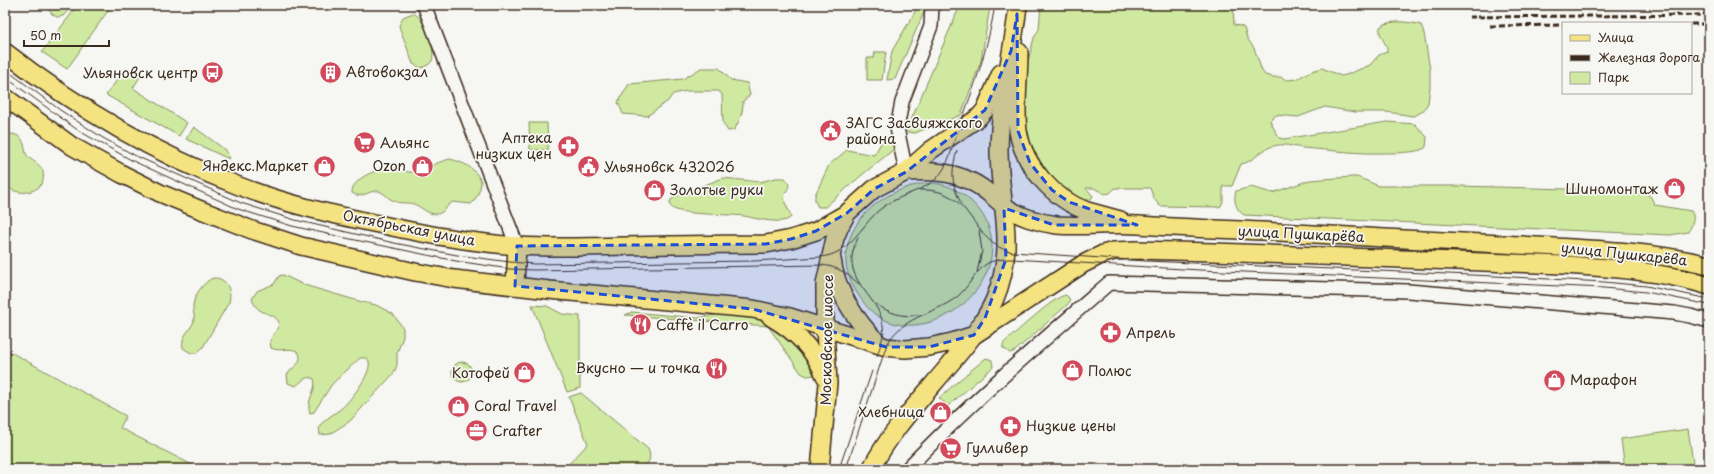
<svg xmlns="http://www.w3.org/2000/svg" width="1714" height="474" viewBox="0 0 1714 474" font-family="'Playpen Sans',sans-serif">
<rect width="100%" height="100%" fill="#f6f6f2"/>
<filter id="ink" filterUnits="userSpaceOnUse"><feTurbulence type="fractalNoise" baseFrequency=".025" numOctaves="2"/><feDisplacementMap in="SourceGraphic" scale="8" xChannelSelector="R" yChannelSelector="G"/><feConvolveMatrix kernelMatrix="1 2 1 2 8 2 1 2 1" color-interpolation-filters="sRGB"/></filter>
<g filter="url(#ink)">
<g fill="#cfeaa0" stroke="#858a5f">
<polygon points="45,5 73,5 63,16 57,17 53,15"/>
<polygon points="78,5 112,5 67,69 42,52"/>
<polygon points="919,5 927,5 895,79 887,80 892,51"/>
<path d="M1041,5h192l1,20 7,1 3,2 3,10 7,10 8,23 3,4 7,2h8l7,3 10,-1 12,-7 13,-4 19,8 5,-1 24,-10 9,-10 8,-3c1,-9 -9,-15 -7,-25 10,-8 30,-5 41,-2l3,8 6,37v17l-2,16 -5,8 -5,3 -5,2 -26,-4h-32l-30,-5 -27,10 -22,-2 -6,6 9,17 5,1 103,-17 28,2 12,13 -1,10c-5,6 -33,6 -41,6 -27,1 -55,-3 -82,-5 -8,-1 -17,-4 -25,-3 -17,2 -23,17 -37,19l-9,22h-9v15l-2,5 -4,1 -57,-1 -6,-7 -4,-11h-35l-5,5 -5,1 -11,-6h-8l7,8 -2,3c-10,2 -17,-2 -22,-10l-8,1 -23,-23 -15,-28v-49l4,-16 1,-13 6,-23 5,-9z"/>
<polygon points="990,7 981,61 961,115 915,133 907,132 905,128 909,125 958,10 953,8"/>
<path d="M413,13c12,5 23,36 19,48l-4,4 -7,3 -8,-4 -14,-38 4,-9z"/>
<polygon points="875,52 886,52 882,80 867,80 867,58 874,58"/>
<polygon points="126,68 140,77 133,88 187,123 179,136 106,95"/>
<path d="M701,68h18l12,12 16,3 3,12 -7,6c0,12 -3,19 -9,29l-6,1 -5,-8 -1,-29 -4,-3h-32l-13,3 -5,7 -21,15 -24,-2 -5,-12 11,-18 54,-5z"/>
<polygon points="529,123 547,123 548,150 530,150"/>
<polygon points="194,127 224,149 230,158 229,159 186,139"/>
<path d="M13,134c11,3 11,10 13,20 8,11 22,10 16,30 -10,11 -26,11 -37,1v-50z"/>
<polygon points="888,136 894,138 895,148 893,150 863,174 825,207 818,207 815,201 815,195 829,165 847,150 874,155 884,138"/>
<path d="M450,159c15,4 24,8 31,22 0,8 -4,18 -10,23l-18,-2c-7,3 -9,12 -17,12 -9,0 -13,-6 -20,-9 -7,-4 -16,0 -24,-5 -4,-2 -8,-7 -13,-9 -9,-2 -17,9 -27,2 -1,-15 29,-26 42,-26 6,0 11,6 17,5 13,-1 25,-10 39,-13z"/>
<path d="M1351,177h6l22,9h79l183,5 9,5 5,9 36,6c5,6 1,15 -3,21l-18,3 -426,-20c-8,-5 -11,-15 -8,-24l15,-4 21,6 38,-13z"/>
<path d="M723,178l37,4 16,-4h9c9,9 -1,12 -1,21 1,6 6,12 7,18 -7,9 -37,1 -47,-1 -16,-2 -59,-1 -70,-7 -4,-2 -4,-4 -4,-8l6,-5z"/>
<path d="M932,183c15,1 27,7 38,17 55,50 -3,130 -67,125 -18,-2 -32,-11 -42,-26 -9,-13 -17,-29 -15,-45 4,-41 48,-70 86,-71z"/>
<path d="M283,275l21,10 58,17 14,3 17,9 10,14v9l-6,16v12l-3,8 -44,48 -20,13 -10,1 -1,-8c6,-9 16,-13 24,-20 8,-8 34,-39 24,-49h-7l-28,26 -18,28 -4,1c-5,-12 8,-24 4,-34 -9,-5 -12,4 -19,7l-7,-3 -1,-8c5,-8 16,-11 12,-22 -8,-8 -18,0 -28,-5l-1,-7 8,-14 1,-5c-7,-12 -21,-5 -27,-23l5,-8 17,-7 5,-8z"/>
<path d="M213,278c14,-1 19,13 16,24l-26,45 -6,6h-6l-8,-5c-3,-13 9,-18 11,-28 1,-4 -1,-8 -1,-13 0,-10 10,-25 20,-29z"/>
<path d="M1066,295l3,3 1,3 -3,4 -52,46 -5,2 -7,-5v-4l3,-3c11,-9 48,-45 60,-46z"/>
<polygon points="532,305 547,306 562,314 580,316 580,388 567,392"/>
<polygon points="632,312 698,318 725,313 753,317 768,321 798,340 815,370 815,375 807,376 801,373 768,326 625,315"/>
<polygon points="5,349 126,416 120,428 200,469 5,469"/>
<polygon points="986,358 992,360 993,367 948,406 939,398 957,382"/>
<circle cx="462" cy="372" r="10"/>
<path d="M581,393l67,56c4,9 1,14 -6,20h-78l24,-25 -19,-47z"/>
<polygon points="1688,429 1694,469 1625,469 1621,439"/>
</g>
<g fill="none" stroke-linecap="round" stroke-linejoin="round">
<defs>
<g id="minor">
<polyline points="424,5 517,246"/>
<polyline points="906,172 897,128 902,102 931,26 932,5"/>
<path d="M907,469c63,-66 133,-126 202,-186l299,8 266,22 16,3 19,5"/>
</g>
<g id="major">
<path d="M5,52c72,56 148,101 234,134 46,18 96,29 144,39 45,10 91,18 136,21 35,2 70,1 105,0 48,-1 95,-2 142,-2l25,-5 25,-8 31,-18"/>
<path d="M1019,52c0,26 -4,53 -1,79 6,36 36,68 69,80 11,3 22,6 33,9"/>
<path d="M5,97l67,49 50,28 38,19 41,17 51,20 49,16 114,26 39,7 95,11 204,19 37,8 96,30 19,2 24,-2 23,-5 22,-7 109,-71 20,-10 11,-3 22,-1 77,2 350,13c49,3 99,6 146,21"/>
<path d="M906,172c22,-1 44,-1 64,9 14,6 22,15 33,24 14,11 37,18 54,20 27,2 55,-2 82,0 41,3 82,4 123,6 80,5 159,9 239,13 69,4 140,5 208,21"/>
<path d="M832,259c4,34 24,62 48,86"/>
<polyline points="515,286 517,246"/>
<path d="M771,317c24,14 44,33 54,59"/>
<polyline points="820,469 828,383 825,328 825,284 835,238 840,226 847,213 874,189 906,172 931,150 978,118 985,110 1001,73"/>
<path d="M871,469c20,-39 52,-72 80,-106 16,-19 32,-38 43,-62 24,-56 5,-96 5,-152 1,-49 14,-96 19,-144"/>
</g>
</defs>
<use href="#minor" stroke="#3b2a1e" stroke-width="16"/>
<use href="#major" stroke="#3b2a1e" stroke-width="20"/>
<use href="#minor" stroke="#f6f6f2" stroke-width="13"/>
<use href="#major" stroke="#f5e382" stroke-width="17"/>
<g stroke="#3b2a1e" stroke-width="1">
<path d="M5,69l55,41 43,28 33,18 105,47 54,17 99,23 63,12 53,7 24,2 220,-3 67,-4c28,-3 38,-28 57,-46 18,-16 42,-18 58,-32 13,-13 16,-32 22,-49 16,-42 30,-81 37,-125"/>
<path d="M5,77l74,54 54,30 105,48 54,17 49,11 115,24 54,8 24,1 287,-5c16,1 27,9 38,19"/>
<path d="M957,151c-6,19 -6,34 4,52"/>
<path d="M920,190c55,-3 49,54 93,62l133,9 348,15 110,6 42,4 63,13"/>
<path d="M858,238c-22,41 21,56 25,87 2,10 -3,21 -6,31"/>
<polyline points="977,272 982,251 979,231"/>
<path d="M876,304c13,9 27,14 43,11"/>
<polyline points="839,469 872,371"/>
<path d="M846,469l40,-122c13,-30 47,-32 71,-50 12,-10 18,-26 31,-34 8,-4 16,-4 24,-4l188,11 404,18 42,4 63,13"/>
</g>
<g stroke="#3b2a1e" stroke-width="3" stroke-dasharray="6 3" stroke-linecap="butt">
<polyline points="1469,17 1709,15"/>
<polyline points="1691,24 1709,24"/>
<polyline points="1490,26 1563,25"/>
</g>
</g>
</g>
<path fill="#1d4ed8" fill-opacity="0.2" stroke="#1d4ed8" stroke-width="3" stroke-dasharray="8 5" stroke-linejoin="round" d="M1017,14l1,117 12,32 22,27 17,12 68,23h-83l-50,-17 2,51 -21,59 -11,17 -45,12h-43l-133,-38 -238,-23 2,-40 249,-2 25,-5 25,-8 31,-18 27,-24 32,-17 79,-62 26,-59z"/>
<defs>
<symbol id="building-disc" viewBox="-11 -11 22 22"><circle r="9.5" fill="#d1495b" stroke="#f6f6f2"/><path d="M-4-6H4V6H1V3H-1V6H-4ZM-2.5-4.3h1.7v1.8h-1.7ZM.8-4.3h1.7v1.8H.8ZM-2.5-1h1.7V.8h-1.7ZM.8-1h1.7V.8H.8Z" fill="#fff"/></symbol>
<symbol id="bus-disc" viewBox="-11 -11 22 22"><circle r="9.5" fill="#d1495b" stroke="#f6f6f2"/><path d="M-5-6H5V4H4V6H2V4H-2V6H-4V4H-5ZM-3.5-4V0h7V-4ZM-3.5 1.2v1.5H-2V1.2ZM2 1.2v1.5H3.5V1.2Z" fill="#fff"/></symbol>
<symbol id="civic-disc" viewBox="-11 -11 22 22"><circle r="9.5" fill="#d1495b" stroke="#f6f6f2"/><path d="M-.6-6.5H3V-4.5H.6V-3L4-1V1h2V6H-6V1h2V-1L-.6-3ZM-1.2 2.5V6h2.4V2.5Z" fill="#fff"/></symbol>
<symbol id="supermarket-disc" viewBox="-11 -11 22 22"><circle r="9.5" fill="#d1495b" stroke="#f6f6f2"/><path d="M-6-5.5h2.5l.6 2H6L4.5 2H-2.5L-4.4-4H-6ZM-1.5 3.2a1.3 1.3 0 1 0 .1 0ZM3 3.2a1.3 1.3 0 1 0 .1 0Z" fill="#fff"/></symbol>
<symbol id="pharmacy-disc" viewBox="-11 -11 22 22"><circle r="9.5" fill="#d1495b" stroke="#f6f6f2"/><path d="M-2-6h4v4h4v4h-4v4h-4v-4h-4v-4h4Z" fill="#fff"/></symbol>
<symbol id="shop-disc" viewBox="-11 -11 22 22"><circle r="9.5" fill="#d1495b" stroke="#f6f6f2"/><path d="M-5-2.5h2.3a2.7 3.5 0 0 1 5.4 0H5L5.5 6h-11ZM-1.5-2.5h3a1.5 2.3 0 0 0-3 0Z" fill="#fff"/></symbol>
<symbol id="restaurant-disc" viewBox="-11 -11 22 22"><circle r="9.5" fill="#d1495b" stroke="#f6f6f2"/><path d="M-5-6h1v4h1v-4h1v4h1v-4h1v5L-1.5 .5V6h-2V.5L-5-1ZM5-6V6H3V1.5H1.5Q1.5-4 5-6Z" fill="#fff"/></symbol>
<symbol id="office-disc" viewBox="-11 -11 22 22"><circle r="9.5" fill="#d1495b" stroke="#f6f6f2"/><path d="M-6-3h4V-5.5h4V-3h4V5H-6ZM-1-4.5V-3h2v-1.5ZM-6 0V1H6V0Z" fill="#fff"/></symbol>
</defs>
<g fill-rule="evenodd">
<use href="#building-disc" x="318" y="60" width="25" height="25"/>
<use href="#bus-disc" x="200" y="60" width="25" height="25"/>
<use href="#civic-disc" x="818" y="118" width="25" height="25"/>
<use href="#supermarket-disc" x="352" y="130" width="25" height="25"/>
<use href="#pharmacy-disc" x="556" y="134" width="25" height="25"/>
<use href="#shop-disc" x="312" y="154" width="25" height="25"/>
<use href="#shop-disc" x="410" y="154" width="25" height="25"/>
<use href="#civic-disc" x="576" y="154" width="25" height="25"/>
<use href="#shop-disc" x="1662" y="176" width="25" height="25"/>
<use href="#shop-disc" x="642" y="178" width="25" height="25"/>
<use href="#restaurant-disc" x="628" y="312" width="25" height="25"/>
<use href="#pharmacy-disc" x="1098" y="320" width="25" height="25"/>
<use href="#restaurant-disc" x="704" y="356" width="25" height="25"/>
<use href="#shop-disc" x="1060" y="358" width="25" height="25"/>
<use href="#shop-disc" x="512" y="360" width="25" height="25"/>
<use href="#shop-disc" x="1542" y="368" width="25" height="25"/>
<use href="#shop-disc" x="446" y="394" width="25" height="25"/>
<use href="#shop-disc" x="928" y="400" width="25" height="25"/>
<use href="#pharmacy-disc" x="998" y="414" width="25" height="25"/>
<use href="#office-disc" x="464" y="418" width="25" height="25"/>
<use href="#supermarket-disc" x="938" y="436" width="25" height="25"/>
</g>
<g text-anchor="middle" stroke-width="3.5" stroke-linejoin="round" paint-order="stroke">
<g font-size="14" fill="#3b2a1e" stroke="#f6f6f2" text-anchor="start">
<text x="346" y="77">Автовокзал</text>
<text x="198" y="78" text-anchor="end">Ульяновск центр</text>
<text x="846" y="128">ЗАГС Засвияжского<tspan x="846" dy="16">района</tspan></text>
<text x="552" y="143" text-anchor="end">Аптека<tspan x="552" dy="16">низких цен</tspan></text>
<text x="380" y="148">Альянс</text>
<text x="308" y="171" text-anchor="end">Яндекс.Маркет</text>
<text x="406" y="171" text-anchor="end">Ozon</text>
<text x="604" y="172">Ульяновск 432026</text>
<text x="1658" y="194" text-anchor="end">Шиномонтаж</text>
<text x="670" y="195">Золотые руки</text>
<text x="656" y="330">Caffè il Carro</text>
<text x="1126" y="338">Апрель</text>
<text x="700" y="373" text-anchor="end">Вкусно — и точка</text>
<text x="1088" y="376">Полюс</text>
<text x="510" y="378" text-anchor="end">Котофей</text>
<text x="1570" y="385">Марафон</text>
<text x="474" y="411">Coral Travel</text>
<text x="924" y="417" text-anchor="end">Хлебница</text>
<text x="1026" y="431">Низкие цены</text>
<text x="492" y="436">Crafter</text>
<text x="966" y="453">Гулливер</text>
</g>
<g font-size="14" fill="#3b2a1e" stroke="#f6f6f2">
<text transform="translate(409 228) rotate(11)" y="5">Октябрьская улица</text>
<text transform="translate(1301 234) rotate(3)" y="5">улица Пушкарёва</text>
<text transform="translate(1624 254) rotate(6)" y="5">улица Пушкарёва</text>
<text transform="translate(827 340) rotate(-89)" y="5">Московское шоссе</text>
</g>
</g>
<rect width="1714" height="474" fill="none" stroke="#f6f6f2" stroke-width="20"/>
<rect x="10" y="10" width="1694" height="454" fill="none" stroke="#3b2a1e" stroke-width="1.5" filter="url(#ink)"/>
<rect x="1562" y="22" width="130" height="72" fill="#f6f6f2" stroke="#aba49d"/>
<rect x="1570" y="35" width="20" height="6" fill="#f5e382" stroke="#aba49d"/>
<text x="1598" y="42" font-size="12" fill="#3b2a1e">Улица</text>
<rect x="1570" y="55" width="20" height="6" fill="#3b2a1e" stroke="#aba49d"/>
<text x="1598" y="62" font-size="12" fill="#3b2a1e">Железная дорога</text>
<rect x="1570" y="72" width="20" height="12" fill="#cfeaa0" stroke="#aba49d"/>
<text x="1598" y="82" font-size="12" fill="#3b2a1e">Парк</text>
<path d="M24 40v6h85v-6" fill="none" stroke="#3b2a1e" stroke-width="2"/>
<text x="30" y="40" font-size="12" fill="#3b2a1e" stroke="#f6f6f2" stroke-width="3" paint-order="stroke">50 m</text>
</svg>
